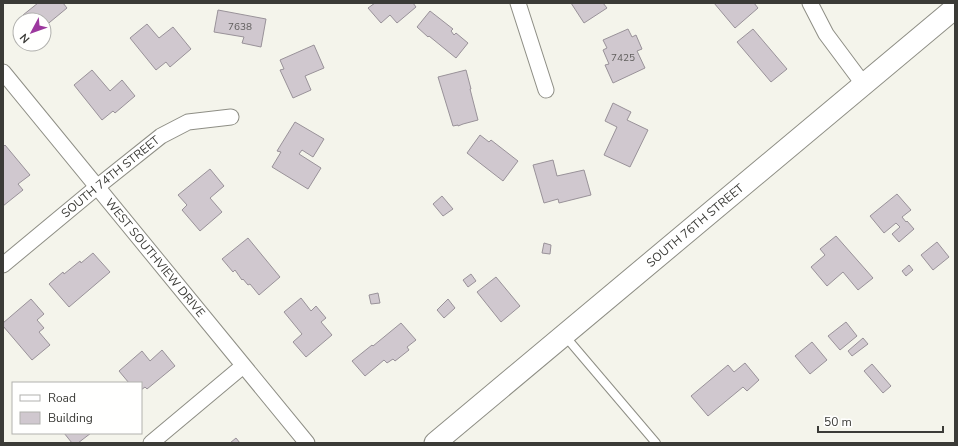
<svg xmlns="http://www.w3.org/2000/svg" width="958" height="446" viewBox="0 0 958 446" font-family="'Nunito Sans',sans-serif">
<rect width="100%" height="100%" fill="#f4f4eb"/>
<g fill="#d0c8cf" stroke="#999299">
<polygon points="38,3 63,3 67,8 44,27 44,20 27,20 23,15"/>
<polygon points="375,3 413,3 416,7 397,23 390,15 381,23 368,8"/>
<polygon points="571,3 603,3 607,8 584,23"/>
<polygon points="714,3 754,3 758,8 735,28"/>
<polygon points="218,10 266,19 261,47 242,43 244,37 214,32"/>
<polygon points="430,11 453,29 451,31 454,35 456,33 468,43 456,58 429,36 428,37 417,27"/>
<polygon points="147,24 159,38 173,27 191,49 170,67 166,62 156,70 130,38"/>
<polygon points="628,29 632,37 636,35 642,49 637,51 645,68 613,83 605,65 609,64 603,50 607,48 603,40"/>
<polygon points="753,29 787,69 771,82 737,42"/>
<polygon points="314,45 324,68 305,76 311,90 293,98 280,70 284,69 280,60"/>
<polygon points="92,70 110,91 122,80 135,96 115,113 113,111 102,120 74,85"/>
<polygon points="466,70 471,89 470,89 478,120 463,124 458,126 458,125 453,126 438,77"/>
<polygon points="613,103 631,112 627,120 648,130 630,167 604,155 617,127 605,121"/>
<polygon points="295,122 324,139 313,157 302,150 299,154 321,168 308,189 272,167 281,152 277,151"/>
<polygon points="480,135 489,142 491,140 518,161 503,181 467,153"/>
<polygon points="5,145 30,175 18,184 23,190 3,206 3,147"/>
<polygon points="553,160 557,176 584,170 591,195 559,203 558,199 544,203 533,165"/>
<polygon points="210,169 224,186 210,198 222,212 200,231 182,210 187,205 178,195"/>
<polygon points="897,194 911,210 902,217 906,222 907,221 914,229 899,242 892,234 900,227 896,223 884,233 870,216"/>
<polygon points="442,196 453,209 443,216 433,204"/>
<polygon points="836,236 873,278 858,290 843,272 827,286 811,267 825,255 820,249"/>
<polygon points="248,238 280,277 259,295 250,284 248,285 243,279 242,280 235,270 233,272 222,259"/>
<polygon points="937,242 949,257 933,270 921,255"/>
<polygon points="544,243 551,245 550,254 542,253"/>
<polygon points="93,253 110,272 69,307 49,284 63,272 64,274 80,261 81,263"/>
<polygon points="909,265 913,270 906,276 902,271"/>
<polygon points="471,274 476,281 468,287 463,280"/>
<polygon points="496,277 520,306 501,322 477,292"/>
<polygon points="378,293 380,303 371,304 369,295"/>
<polygon points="301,298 311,311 316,306 326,318 321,322 332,335 306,357 293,342 302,334 284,312"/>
<polygon points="31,299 44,314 37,320 44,328 39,332 50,345 32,360 3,326 3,323"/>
<polygon points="448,299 455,308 444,318 437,310"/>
<polygon points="846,322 857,336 840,350 828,336"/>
<polygon points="401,323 416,340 407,347 409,350 395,361 393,359 387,363 384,360 365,376 352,361 372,345 373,346"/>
<polygon points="863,338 868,344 852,356 848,351"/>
<polygon points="812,342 827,360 810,374 795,356"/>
<polygon points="162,350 175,366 147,389 145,387 141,390 141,383 129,383 119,371 142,351 150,361"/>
<polygon points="745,363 759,380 747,391 743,387 708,416 691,396 728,365 734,372"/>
<polygon points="872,364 891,386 883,393 864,371"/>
<polygon points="64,433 91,433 78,443 72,443"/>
<polygon points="236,438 240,443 230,443"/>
</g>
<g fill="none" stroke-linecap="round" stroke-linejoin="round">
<defs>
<polyline id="service" points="565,336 656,443"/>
<g id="minor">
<polyline points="518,3 546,90"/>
<polyline points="810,3 826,34 864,85"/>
<path id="s1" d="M3,72l304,371"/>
<path id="s2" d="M3,265l94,-78 64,-51 27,-14 43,-5"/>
<polyline points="151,443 243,366"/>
</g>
<g id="secondary">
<path id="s3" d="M435,443l520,-435"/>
</g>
</defs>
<use href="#service" stroke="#8e8e85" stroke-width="10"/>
<use href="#minor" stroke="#8e8e85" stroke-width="17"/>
<use href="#secondary" stroke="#8e8e85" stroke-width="23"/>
<use href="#service" stroke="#fff" stroke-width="8"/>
<use href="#minor" stroke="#fff" stroke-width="15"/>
<use href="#secondary" stroke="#fff" stroke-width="21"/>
</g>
<g text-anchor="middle" stroke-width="4" stroke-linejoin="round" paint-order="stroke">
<g font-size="10" fill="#605e5d">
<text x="240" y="30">7638</text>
<text x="623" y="61">7425</text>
</g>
<g font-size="12" fill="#3b3b37" stroke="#fffffe">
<text dy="4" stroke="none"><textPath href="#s2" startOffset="139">SOUTH 74TH STREET</textPath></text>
<text dy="4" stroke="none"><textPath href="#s3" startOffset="339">SOUTH 76TH STREET</textPath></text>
<text dy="4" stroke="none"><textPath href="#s1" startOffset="240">WEST SOUTHVIEW DRIVE</textPath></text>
</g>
</g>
<rect width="958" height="446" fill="none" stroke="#3b3b37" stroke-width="8"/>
<rect x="12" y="382" width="130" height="52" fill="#fffffe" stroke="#b1b1ae"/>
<rect x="20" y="395" width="20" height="6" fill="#ffffff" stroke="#b1b1ae"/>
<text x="48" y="402" font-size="12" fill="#3b3b37">Road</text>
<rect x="20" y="412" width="20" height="12" fill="#d0c8cf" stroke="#b1b1ae"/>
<text x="48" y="422" font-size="12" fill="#3b3b37">Building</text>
<g transform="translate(32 32) rotate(229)"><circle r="19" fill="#fffffe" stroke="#b1b1ae"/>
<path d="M0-3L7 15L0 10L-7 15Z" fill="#9c389e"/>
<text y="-6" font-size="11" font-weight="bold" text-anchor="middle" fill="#3b3b37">N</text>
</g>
<path d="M818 426v6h125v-6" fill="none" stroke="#3b3b37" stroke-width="2"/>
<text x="824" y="426" font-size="12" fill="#3b3b37" stroke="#fffffe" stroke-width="3" paint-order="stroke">50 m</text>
</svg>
